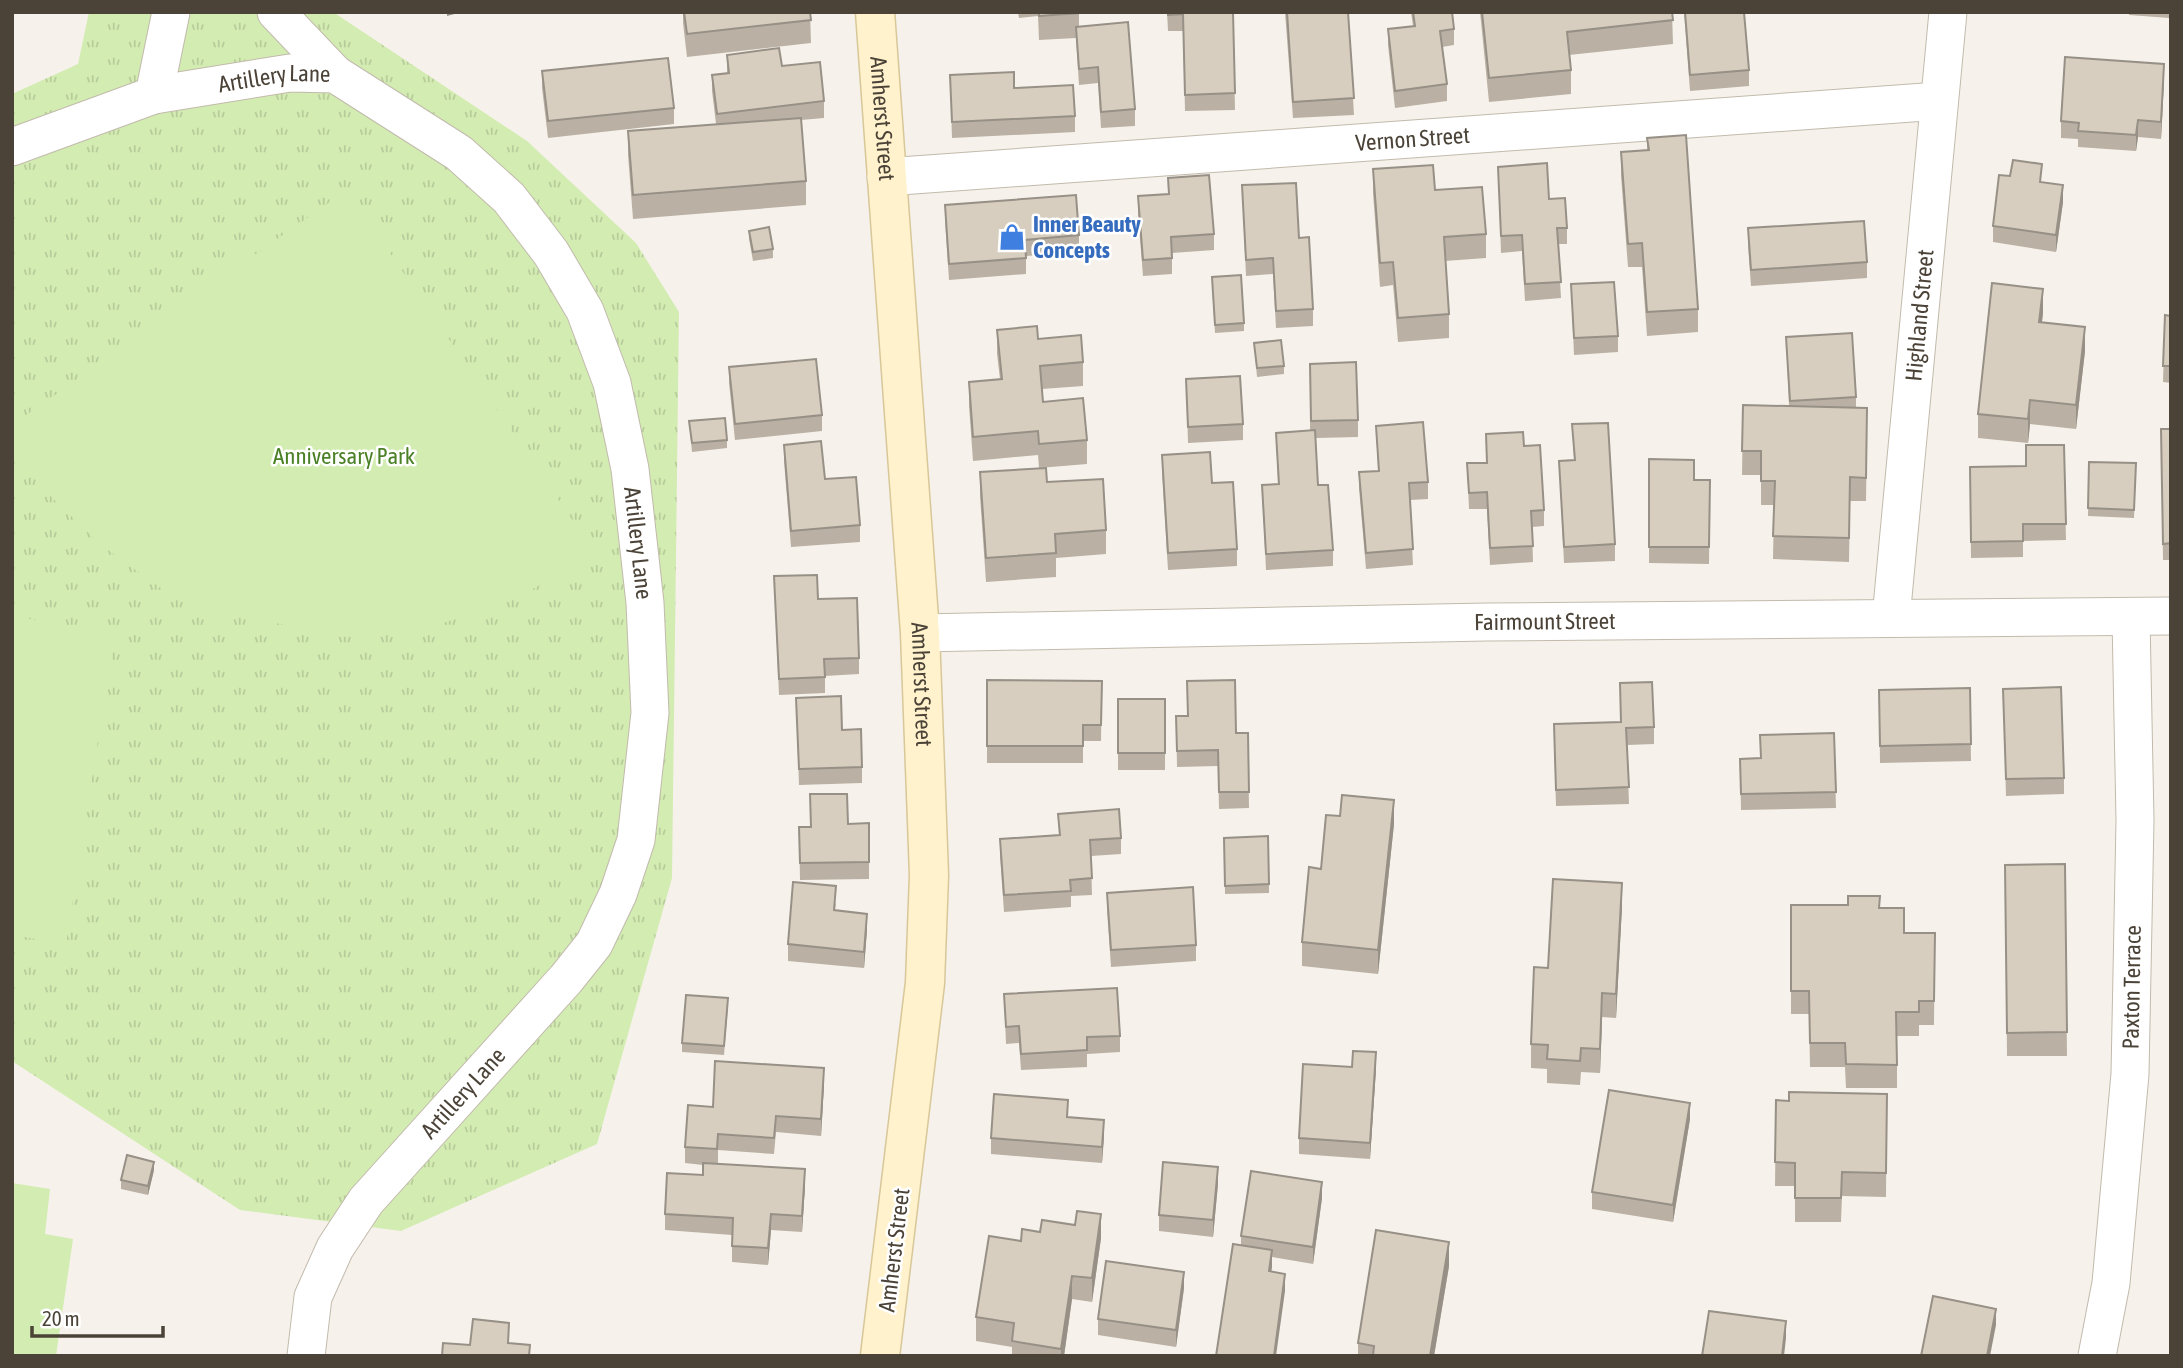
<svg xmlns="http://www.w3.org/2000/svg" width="2183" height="1368" viewBox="0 0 2183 1368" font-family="'Asap Condensed',sans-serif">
<defs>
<pattern id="grass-tufts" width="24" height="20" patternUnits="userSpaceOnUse" patternTransform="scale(1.75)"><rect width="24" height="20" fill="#d3ecb2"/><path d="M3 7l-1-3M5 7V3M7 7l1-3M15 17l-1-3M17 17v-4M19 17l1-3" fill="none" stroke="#b7cc9a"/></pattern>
</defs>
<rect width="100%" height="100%" fill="#f6f2eb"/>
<polygon fill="url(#grass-tufts)" points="89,12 333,12 527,141 636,243 679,312 672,878 597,1144 401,1231 240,1210 12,1061 12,94 78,64"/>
<g fill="#d3ecb2">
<polygon points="347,190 597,556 503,604 430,627 343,637 242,616 169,594 101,545 39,485 12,447 12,425"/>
<polygon points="12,616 115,633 66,944 12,935"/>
<polygon points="12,1183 50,1189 45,1234 73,1239 56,1356 12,1356"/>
</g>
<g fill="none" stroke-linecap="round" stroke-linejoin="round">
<defs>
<g id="minor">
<polyline points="276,12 335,74"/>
<polyline points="154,95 171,12"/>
<path id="s1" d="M12,147l142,-52 136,-22 45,1 124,79 50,45 42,55 34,58 27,72 18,86 15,134 5,110 -14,127 -18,54 -24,50 -28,35 -200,222 -31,47 -22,49 -7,59"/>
<path id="s2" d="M886,177l1053,-76"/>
<path id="s3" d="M1891,618l57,-606"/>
<path id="s4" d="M920,633l567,-11 684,-6"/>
<path id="s5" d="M2097,1356l14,-73 19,-209 5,-254 -4,-202"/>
</g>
<g id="secondary">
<path id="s6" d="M875,12l45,621 9,242 -4,108 -45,373"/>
</g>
</defs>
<use href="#minor" stroke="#c2baac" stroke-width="39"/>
<use href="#secondary" stroke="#d8c799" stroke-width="41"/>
<use href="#minor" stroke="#fff" stroke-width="37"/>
<use href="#secondary" stroke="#fff2cc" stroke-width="38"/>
</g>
<g fill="#bab1a4">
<polygon points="683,12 810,12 811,43 687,57 683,23"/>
<polygon points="1018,12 1079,12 1079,27 1135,109 1135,126 1101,128 1098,83 1079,85 1076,38 1039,40 1038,16 1019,18"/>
<polygon points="1167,12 1233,12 1235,110 1185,111 1183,31 1168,31"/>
<polygon points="1285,12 1348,12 1354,115 1293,118"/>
<polygon points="1411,12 1452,12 1454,29 1454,45 1442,47 1447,84 1447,101 1395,108 1388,45 1388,29 1413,26"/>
<polygon points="1480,12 1672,12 1673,44 1569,55 1571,70 1571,94 1489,102"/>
<polygon points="1684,12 1744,12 1749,70 1749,86 1690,91"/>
<polygon points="2129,12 2170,12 2169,18 2129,15"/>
<polygon points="727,55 782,66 824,101 824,118 801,120 806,181 806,205 633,219 628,155 628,131 716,124 712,91 712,75 727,73"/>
<polygon points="542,71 674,108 674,124 548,138 542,88"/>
<polygon points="950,75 1014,88 1075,116 1075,132 952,138"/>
<polygon points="2164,80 2161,139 2138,137 2136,151 2078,147 2078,139 2061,138 2061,121"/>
<polygon points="1647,138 1698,309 1698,332 1647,336 1642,267 1628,267 1621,176 1621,152 1647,150"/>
<polygon points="1498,167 1549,199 1567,228 1567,244 1558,244 1561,298 1525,301 1522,251 1501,253"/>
<polygon points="1373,169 1435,190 1486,234 1486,258 1445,261 1449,314 1449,338 1398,342 1393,285 1380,287 1373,193"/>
<polygon points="1168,178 1214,234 1214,250 1172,253 1172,274 1143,276 1138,213 1138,196 1168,194"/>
<polygon points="2042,182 2063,202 2056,252 1993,242 1993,226"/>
<polygon points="1242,185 1299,238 1313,309 1313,326 1276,328 1273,274 1246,276"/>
<polygon points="945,205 1079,235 1079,252 1026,256 1026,274 949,280 945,221"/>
<polygon points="1748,228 1867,262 1867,278 1751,286 1748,245"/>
<polygon points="749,231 773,249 773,258 753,261 749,239"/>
<polygon points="1571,284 1618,336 1618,352 1574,355"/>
<polygon points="1212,286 1244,323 1244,331 1215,333"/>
<polygon points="2043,313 2042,322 2085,351 2076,429 2030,424 2028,443 1978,438 1978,414"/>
<polygon points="2165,315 2171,316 2171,383 2163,382"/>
<polygon points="997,330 1038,339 1083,362 1083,386 1042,389 1043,402 1087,440 1087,464 1039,468 1038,455 973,461 969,406 969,382 1000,379 997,354"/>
<polygon points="1786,337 1856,397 1856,407 1867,431 1866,501 1850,501 1849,562 1773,559 1774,505 1761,505 1761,475 1742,475 1743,405 1789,406"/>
<polygon points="1254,343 1284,366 1284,374 1257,377"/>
<polygon points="1310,364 1358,420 1358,437 1316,438 1318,485 1333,550 1333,566 1266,570 1262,485 1278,484 1276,433 1310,430"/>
<polygon points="729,367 822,415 822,431 735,440 729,383"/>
<polygon points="1186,379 1243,424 1243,440 1188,443"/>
<polygon points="689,421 727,440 727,448 692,452"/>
<polygon points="1572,424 1615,544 1615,561 1564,563 1559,461 1574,460"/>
<polygon points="1376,426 1428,482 1428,499 1410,500 1413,565 1366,569 1359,488 1359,472 1378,471"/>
<polygon points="2161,429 2171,429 2171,560 2163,560"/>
<polygon points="1486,434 1524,446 1544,510 1544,526 1532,527 1533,562 1490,565 1487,509 1469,509 1467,463 1486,463"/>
<polygon points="784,445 860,525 860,542 791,547 784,461"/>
<polygon points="2064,445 2066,540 2023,541 2023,557 1971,558 1970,467 2026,466"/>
<polygon points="1162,455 1212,483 1237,549 1237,566 1168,570 1162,472"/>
<polygon points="1649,459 1694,480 1710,480 1709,564 1649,563"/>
<polygon points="2089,462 2136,463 2134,518 2088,516"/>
<polygon points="980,472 1047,482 1106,530 1106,554 1056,558 1056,577 986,582 980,496"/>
<polygon points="774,576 818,599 859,658 859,674 825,676 825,693 779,695"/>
<polygon points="987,680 1102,681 1101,741 1083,741 1083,763 987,763"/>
<polygon points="1620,683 1654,727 1654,744 1627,745 1629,804 1556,806 1554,741 1621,722"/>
<polygon points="1970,688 1971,761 1880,763 1879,690"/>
<polygon points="2003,689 2064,778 2064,794 2006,796"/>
<polygon points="796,698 842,730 862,767 862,783 799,785"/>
<rect x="1118" y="699" width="47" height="71"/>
<polygon points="1176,716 1236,733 1248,733 1249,808 1219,809 1218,766 1177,767"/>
<polygon points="1834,733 1836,808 1741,810 1740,759 1760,758 1760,735"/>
<polygon points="1058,814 1121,838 1121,854 1091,856 1092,895 1071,896 1071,907 1004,912 1000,856 1000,839 1059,835"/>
<polygon points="869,823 869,879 800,880 799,827"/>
<polygon points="1394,824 1378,974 1302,966 1302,942 1321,869"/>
<polygon points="1224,838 1269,884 1269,893 1225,894"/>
<polygon points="2065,864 2067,1056 2007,1056 2005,865"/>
<polygon points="1107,893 1196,945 1196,961 1111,967 1107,909"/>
<polygon points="836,903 835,910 867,930 864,968 788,961 788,944"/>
<polygon points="1791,905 1880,908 1904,933 1935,933 1934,1025 1919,1025 1919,1036 1897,1036 1897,1088 1846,1088 1845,1067 1810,1067 1809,1014 1791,1014"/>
<polygon points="1622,907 1616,1018 1602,1017 1600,1073 1581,1072 1580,1085 1547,1083 1547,1069 1531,1068 1531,1044 1548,968"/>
<polygon points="1004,994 1120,1036 1120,1052 1087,1054 1087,1067 1021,1070 1019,1043 1006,1044"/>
<polygon points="728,1006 724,1055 682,1052 682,1043"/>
<polygon points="1376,1069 1370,1159 1299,1154 1299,1138"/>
<polygon points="824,1084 821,1136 776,1132 774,1154 718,1150 718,1164 805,1186 802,1232 771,1230 768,1265 732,1262 732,1235 665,1230 665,1214 703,1175 703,1165 685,1163 685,1147 713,1107"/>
<polygon points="1887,1094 1886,1197 1842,1196 1841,1222 1795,1222 1795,1186 1775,1186 1776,1100 1789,1101"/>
<polygon points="1690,1119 1673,1222 1592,1209 1592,1192"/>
<polygon points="1104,1136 1102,1163 991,1154 991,1138"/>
<polygon points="154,1170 148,1195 121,1189 121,1180"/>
<polygon points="1218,1184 1213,1237 1159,1231 1159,1215"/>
<polygon points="1322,1198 1313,1264 1272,1257 1271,1272 1285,1291 1241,1245 1241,1236"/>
<polygon points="1101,1238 1092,1302 1072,1299 1064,1356 1012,1356 1012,1347 976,1341 976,1317"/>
<polygon points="1449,1266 1434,1356 1358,1356 1358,1343"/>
<polygon points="1184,1288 1176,1347 1098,1335 1098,1319"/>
</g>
<g fill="#979086">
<polygon points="447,12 462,12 447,16"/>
<polygon points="2164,64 2164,80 2161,139 2161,122"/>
<polygon points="2138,120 2138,137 2136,151 2136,135"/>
<polygon points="2063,185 2063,202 2056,252 2056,235"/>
<polygon points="2043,289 2043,313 2039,345 2039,322"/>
<polygon points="2085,327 2085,351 2076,429 2076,405"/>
<polygon points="2030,400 2030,424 2028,443 2028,419"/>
<polygon points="1394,800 1394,824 1378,974 1378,950"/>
<polygon points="1622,883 1622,907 1616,1018 1616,994"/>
<polygon points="867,914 867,930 864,968 864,952"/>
<polygon points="1602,993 1602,1017 1600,1073 1600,1049"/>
<polygon points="1376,1052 1376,1069 1370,1159 1370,1143"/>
<polygon points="824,1068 824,1084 821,1136 821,1119"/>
<polygon points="1690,1103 1690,1119 1673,1222 1673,1205"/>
<polygon points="1104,1120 1104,1136 1102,1163 1102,1147"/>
<polygon points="154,1162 154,1170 148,1195 148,1186"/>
<polygon points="1218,1167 1218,1184 1213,1237 1213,1220"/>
<polygon points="805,1169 805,1186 802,1232 802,1216"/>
<polygon points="1322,1182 1322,1198 1313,1264 1313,1247"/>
<polygon points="771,1214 771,1230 768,1265 768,1248"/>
<polygon points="1101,1214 1101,1238 1092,1302 1092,1278"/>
<polygon points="1449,1242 1449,1266 1434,1356 1430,1356"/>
<polygon points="1272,1250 1272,1267 1269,1288 1269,1271"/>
<polygon points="1184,1272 1184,1288 1176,1347 1176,1330"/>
<polygon points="1285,1274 1285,1291 1276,1356 1274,1356"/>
<polygon points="1072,1276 1072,1299 1064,1356 1061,1356 1061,1349"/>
<polygon points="1996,1309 1996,1325 1990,1356 1987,1356"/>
<polygon points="1786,1321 1786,1338 1784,1356 1782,1356"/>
</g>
<g fill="#d8cebf" stroke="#979086" stroke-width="2">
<polygon points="684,12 810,12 811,20 687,34"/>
<polygon points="1039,12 1079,12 1079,13 1039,16"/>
<polygon points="1168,12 1233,12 1235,93 1185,95 1183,14 1168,15"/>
<polygon points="1287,12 1348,12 1354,98 1293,102"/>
<polygon points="1413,12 1452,12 1454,29 1440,31 1447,84 1395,91 1388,29 1415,26"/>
<polygon points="1482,12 1672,12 1673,20 1567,32 1571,70 1489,78"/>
<polygon points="1685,12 1744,12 1749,70 1690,75"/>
<polygon points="1128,22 1135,109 1101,112 1098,67 1079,69 1076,27"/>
<polygon points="779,48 782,66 820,62 824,101 717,114 712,75 729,73 727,55"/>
<polygon points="2065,57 2164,64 2161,122 2138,120 2136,135 2078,131 2079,123 2061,121"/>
<polygon points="668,58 674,108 548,121 542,71"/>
<polygon points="1014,72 1014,88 1073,85 1075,116 952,122 950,75"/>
<polygon points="801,118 806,181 633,195 628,131"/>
<polygon points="1686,135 1698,309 1647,312 1642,243 1628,244 1621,152 1649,150 1647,138"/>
<polygon points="2013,160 2042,164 2040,182 2063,185 2056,235 1993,226 1999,175 2010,176"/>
<polygon points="1547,163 1549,199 1565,198 1567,228 1557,228 1561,282 1525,284 1522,235 1501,236 1498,167"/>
<polygon points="1433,165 1435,190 1482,187 1486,234 1444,237 1449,314 1398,318 1393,262 1380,263 1373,169"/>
<polygon points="1209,175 1214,234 1171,237 1172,258 1143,260 1138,196 1169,194 1168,178"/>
<polygon points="1296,183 1299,238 1309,237 1313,309 1276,311 1273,258 1246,260 1242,185"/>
<polygon points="1076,195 1079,235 1025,240 1026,258 949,264 945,205"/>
<polygon points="1864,221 1867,262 1751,270 1748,228"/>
<polygon points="769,227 773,249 753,252 749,231"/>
<polygon points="1241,275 1244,323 1215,325 1212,277"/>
<polygon points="1614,282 1618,336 1574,338 1571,284"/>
<polygon points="1992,283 2043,289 2039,322 2085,327 2076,405 2030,400 2028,419 1978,414"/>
<polygon points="2165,315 2171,316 2171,366 2163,366"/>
<polygon points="1037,326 1038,339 1081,335 1083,362 1040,366 1043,402 1083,398 1087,440 1039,444 1038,431 973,437 969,382 1002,379 997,330"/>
<polygon points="1852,333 1856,397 1790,401 1786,337"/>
<polygon points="1281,340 1284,366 1257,368 1254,343"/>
<polygon points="816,359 822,415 735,424 729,367"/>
<polygon points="1356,362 1358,420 1311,421 1310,364"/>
<polygon points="1240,376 1243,424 1188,427 1186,379"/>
<polygon points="1743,405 1867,408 1866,478 1850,477 1849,538 1773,536 1775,481 1761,481 1761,451 1742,451"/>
<polygon points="725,418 727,440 692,443 689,421"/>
<polygon points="1423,422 1428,482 1409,483 1413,549 1366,553 1359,472 1379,471 1376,426"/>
<polygon points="1608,423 1615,544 1564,547 1559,461 1575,460 1572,424"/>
<polygon points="2161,429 2171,429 2171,543 2163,544"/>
<polygon points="1315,430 1318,485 1328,485 1333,550 1266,554 1262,485 1279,484 1276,433"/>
<polygon points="1523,432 1524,446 1540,445 1544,510 1531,511 1533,546 1490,548 1487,492 1469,493 1467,463 1487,463 1486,434"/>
<polygon points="821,441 825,479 856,477 860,525 791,531 784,445"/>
<polygon points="2026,445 2064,445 2066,524 2023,524 2023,541 1971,542 1970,467 2026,466"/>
<polygon points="1210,452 1212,483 1233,482 1237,549 1168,553 1162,455"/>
<polygon points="1649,459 1694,460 1694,480 1710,480 1709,547 1649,547"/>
<polygon points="2089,462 2136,463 2134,510 2088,508"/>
<polygon points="1046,468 1047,482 1103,479 1106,530 1055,534 1056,553 986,558 980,472"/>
<polygon points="817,575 818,599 857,598 859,658 824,659 825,677 779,679 774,576"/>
<polygon points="987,680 1102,681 1101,725 1083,725 1083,746 987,746"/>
<polygon points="1235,680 1236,733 1248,733 1249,792 1219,792 1218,750 1177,751 1176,716 1188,716 1187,681"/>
<polygon points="1652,682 1654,727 1626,728 1629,787 1556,790 1554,724 1621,722 1620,683"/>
<polygon points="2061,687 2064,778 2006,779 2003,689"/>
<polygon points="1970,688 1971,744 1880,746 1879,690"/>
<polygon points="841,696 842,730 861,729 862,767 799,769 796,698"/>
<rect x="1118" y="699" width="47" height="54"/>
<polygon points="1834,733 1836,792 1741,794 1740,759 1761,758 1760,735"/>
<polygon points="810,794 847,794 848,824 869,823 869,862 800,863 799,827 811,827"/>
<polygon points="1342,795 1394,800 1378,950 1302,942 1309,867 1321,869 1326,815 1340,816"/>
<polygon points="1119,809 1121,838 1090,840 1092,878 1070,880 1071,891 1004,895 1000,839 1060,835 1058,814"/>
<polygon points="1268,836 1269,884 1225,886 1224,838"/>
<polygon points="2065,864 2067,1032 2007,1033 2005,865"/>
<polygon points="1553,879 1622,883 1616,994 1602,993 1600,1049 1581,1048 1580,1061 1547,1059 1548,1045 1531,1044 1534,967 1548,968"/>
<polygon points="793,882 836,886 834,910 867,914 864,952 788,944"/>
<polygon points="1193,887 1196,945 1111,950 1107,893"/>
<polygon points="1848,896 1880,896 1879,908 1904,908 1904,933 1935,933 1934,1001 1919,1001 1919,1012 1896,1012 1897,1065 1846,1064 1845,1043 1810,1043 1809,991 1791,991 1791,905 1848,905"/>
<polygon points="1117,988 1120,1036 1087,1037 1087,1050 1021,1054 1019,1026 1006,1027 1004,994"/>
<polygon points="686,995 728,998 724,1046 682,1043"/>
<polygon points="1353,1051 1376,1052 1370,1143 1299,1138 1303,1064 1352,1067"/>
<polygon points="715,1061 824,1068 821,1119 776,1116 774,1138 718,1134 717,1149 685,1147 688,1105 713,1107"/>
<polygon points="1609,1090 1690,1103 1673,1205 1592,1192"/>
<polygon points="1789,1092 1887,1094 1886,1173 1842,1172 1841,1198 1795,1198 1795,1163 1775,1162 1776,1100 1789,1101"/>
<polygon points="994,1094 1068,1100 1067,1117 1104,1120 1102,1147 991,1138"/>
<polygon points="127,1155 154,1162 148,1186 121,1180"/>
<polygon points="1163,1162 1218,1167 1213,1220 1159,1215"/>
<polygon points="703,1163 805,1169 802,1216 771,1214 768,1248 732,1246 733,1218 665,1214 667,1173 703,1175"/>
<polygon points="1251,1171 1322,1182 1313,1247 1241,1236"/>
<polygon points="1077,1211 1101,1214 1092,1278 1072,1276 1061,1349 1012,1341 1014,1323 976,1317 989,1236 1021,1241 1022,1229 1040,1232 1042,1220 1075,1225"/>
<polygon points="1376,1230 1449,1242 1430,1356 1373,1356 1374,1346 1358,1343"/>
<polygon points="1233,1244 1272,1250 1269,1271 1285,1274 1274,1356 1216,1356"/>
<polygon points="1106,1261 1184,1272 1176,1330 1098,1319"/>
<polygon points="1933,1296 1996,1309 1987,1356 1921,1356"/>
<polygon points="1709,1311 1786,1321 1782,1356 1702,1356"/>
<polygon points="473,1319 509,1323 508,1343 530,1345 529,1356 442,1356 443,1343 470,1345"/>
</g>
<defs>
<symbol id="shop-bare" viewBox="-9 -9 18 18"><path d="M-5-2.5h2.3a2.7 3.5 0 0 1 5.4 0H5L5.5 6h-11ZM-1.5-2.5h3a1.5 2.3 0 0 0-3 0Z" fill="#3f7fe0" stroke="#fff" stroke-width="2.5" paint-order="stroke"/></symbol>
</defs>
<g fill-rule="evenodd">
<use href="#shop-bare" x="993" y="218" width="38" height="38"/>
</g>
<g text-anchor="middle" stroke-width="5" stroke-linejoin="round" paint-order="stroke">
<g font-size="23" fill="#4b4338" stroke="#fff">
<text dy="8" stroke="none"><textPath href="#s1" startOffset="273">Artillery Lane</textPath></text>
<text dy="8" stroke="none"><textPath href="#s6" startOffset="107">Amherst Street</textPath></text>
<text dy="8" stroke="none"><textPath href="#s2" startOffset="528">Vernon Street</textPath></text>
<text dy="8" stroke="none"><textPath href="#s3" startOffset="304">Highland Street</textPath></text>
<text dy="8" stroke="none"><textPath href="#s1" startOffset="924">Artillery Lane</textPath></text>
<text dy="8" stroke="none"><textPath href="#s4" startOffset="625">Fairmount Street</textPath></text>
<text dy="8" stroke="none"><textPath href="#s6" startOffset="674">Amherst Street</textPath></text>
<text dy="8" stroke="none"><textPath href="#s5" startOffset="371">Paxton Terrace</textPath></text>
<text transform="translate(463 1093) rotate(-48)" y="8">Artillery Lane</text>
<text transform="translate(894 1250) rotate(-83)" y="8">Amherst Street</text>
</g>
<g font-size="23" font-weight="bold" fill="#366cbe" stroke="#fff" text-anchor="start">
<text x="1033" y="232">Inner Beauty<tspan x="1033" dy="26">Concepts</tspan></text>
</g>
<g font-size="23" fill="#4a8126" stroke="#fff">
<text x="344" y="464">Anniversary Park</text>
</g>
</g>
<rect width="2183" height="1368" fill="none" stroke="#4b4338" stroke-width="28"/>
<path d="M32 1326v10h131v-10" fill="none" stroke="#4b4338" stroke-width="3.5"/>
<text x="42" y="1326" font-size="21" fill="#4b4338" stroke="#ffffff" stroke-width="5" paint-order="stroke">20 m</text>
</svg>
